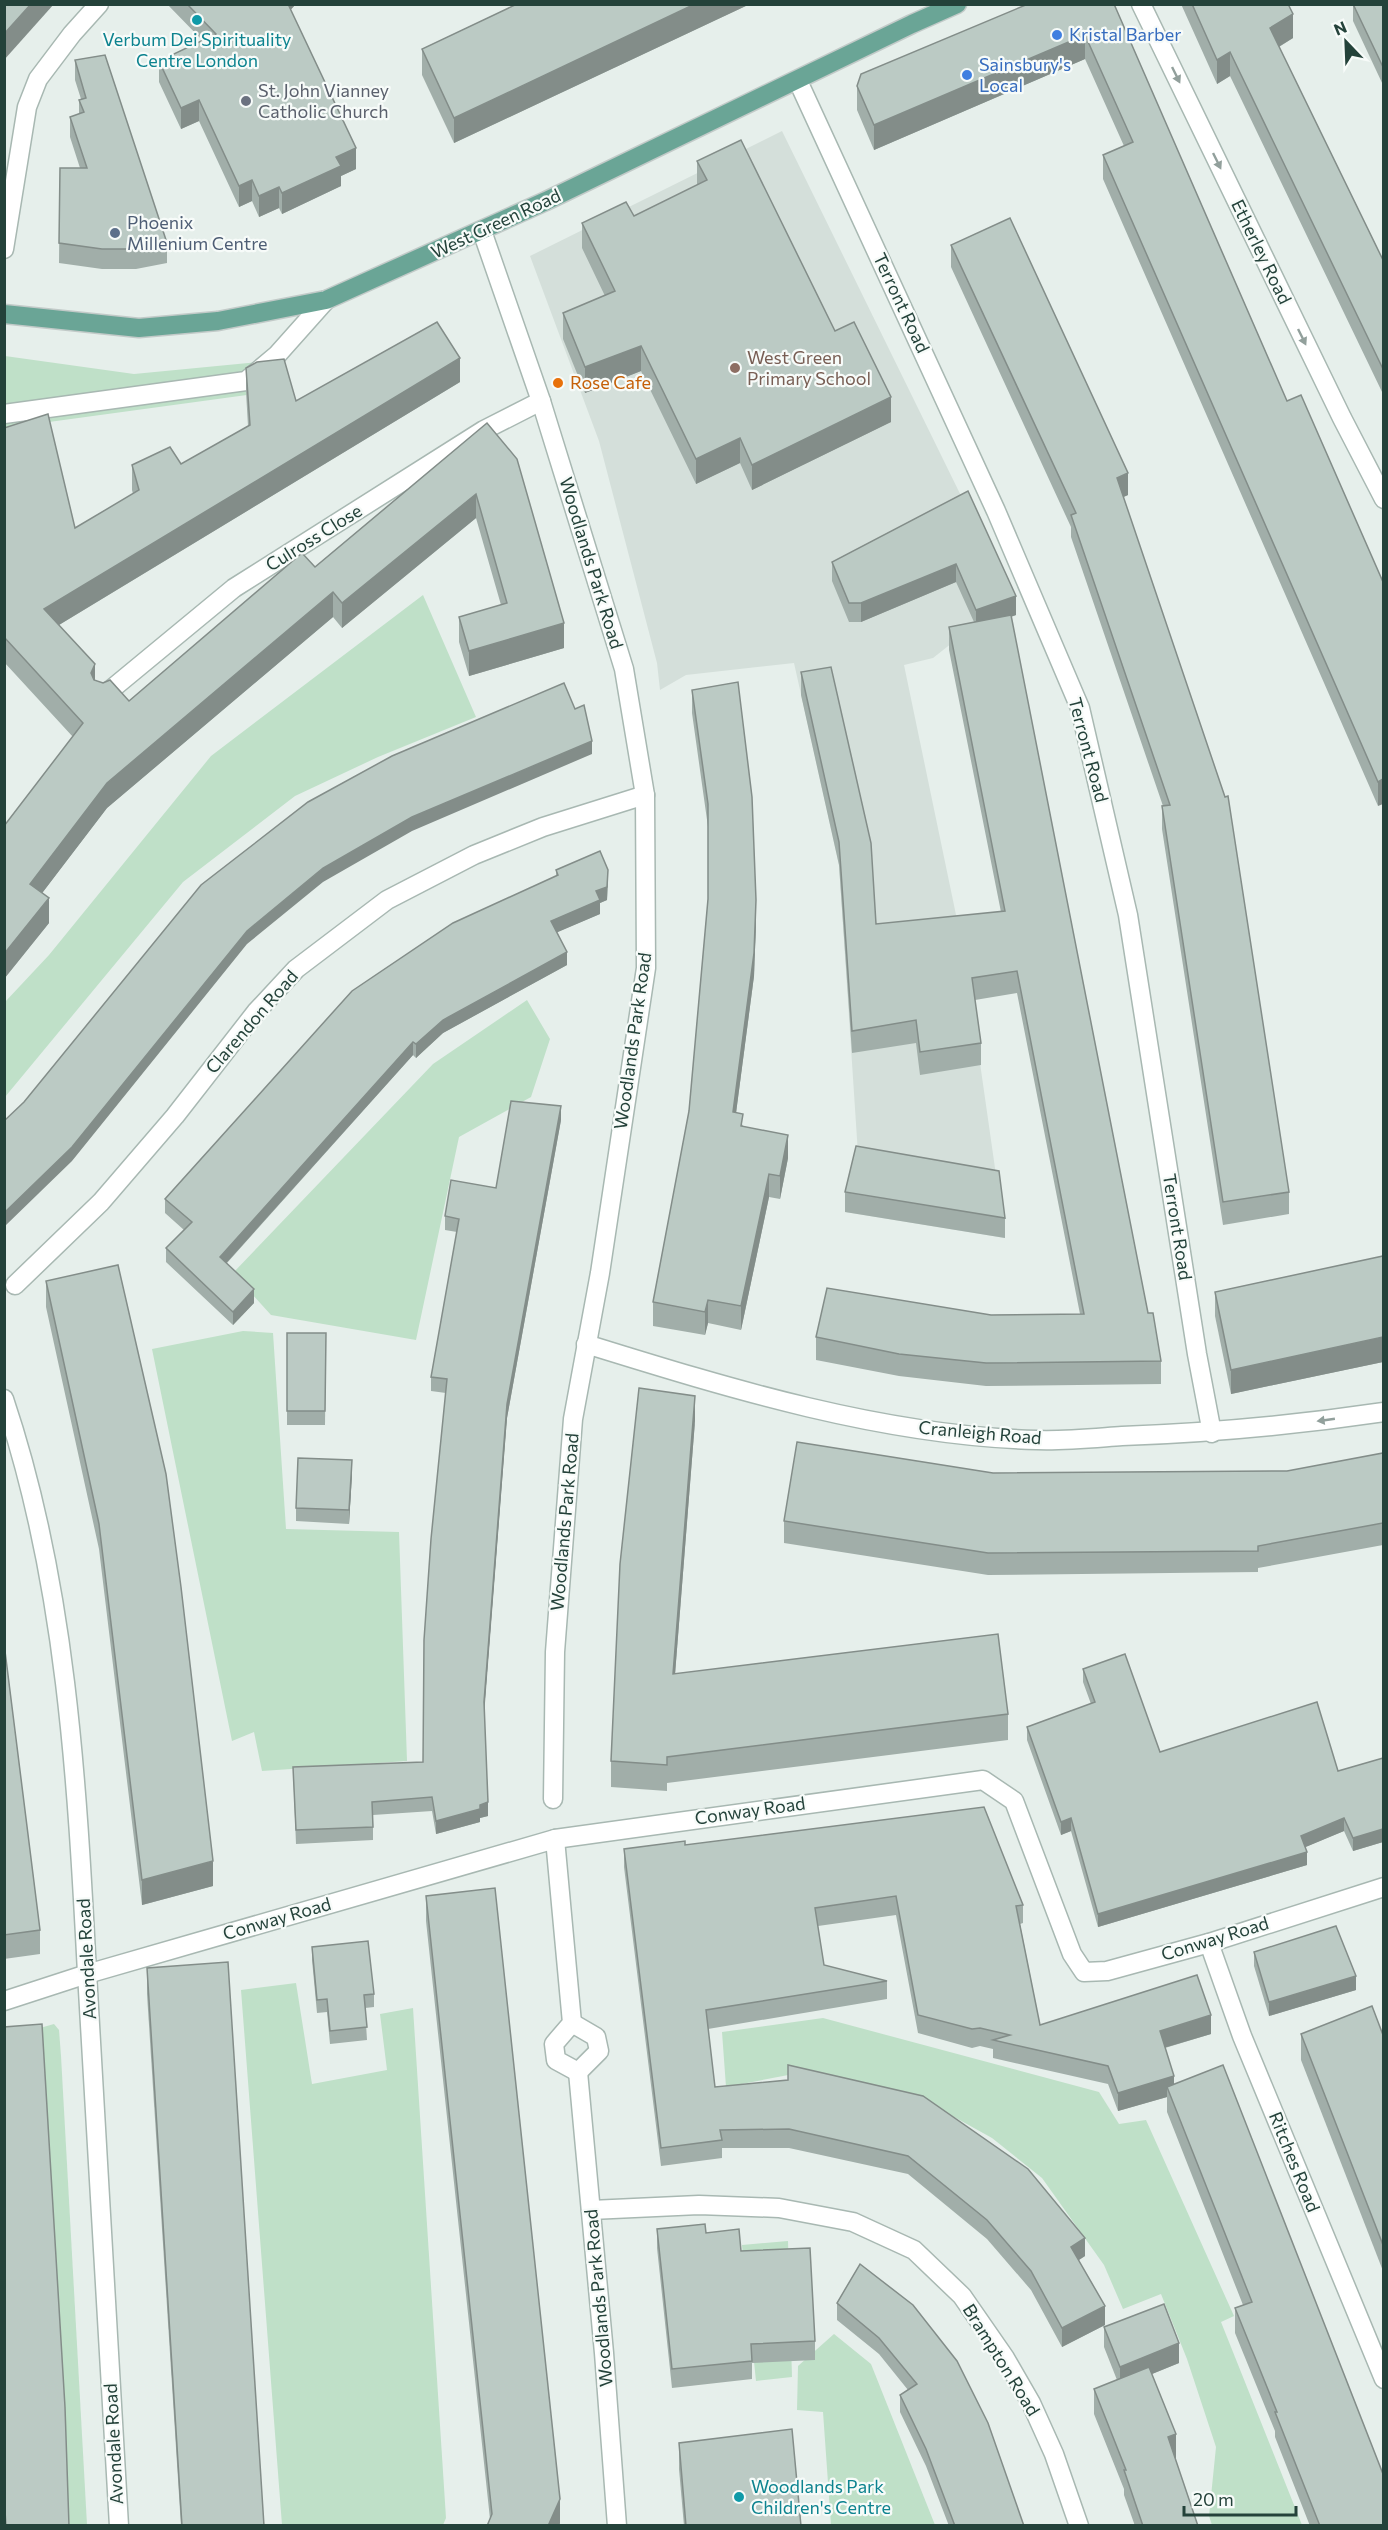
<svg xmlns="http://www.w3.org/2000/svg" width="1388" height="2530" viewBox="0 0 1388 2530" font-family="Commissioner,sans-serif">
<rect width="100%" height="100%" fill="#e6efeb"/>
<polygon fill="#d4dfda" points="782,131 968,510 1002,620 966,632 933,658 904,665 965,958 1005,1238 845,1212 858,1154 839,865 794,663 686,675 660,690 657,663 599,441 530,256"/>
<g fill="#bfe0c8">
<polygon points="5,356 134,374 269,361 269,392 5,428"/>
<polygon points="423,595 476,717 378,757 295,796 183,882 5,1097 5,1002 49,955 211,756"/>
<polygon points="527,1000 550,1039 531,1097 459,1137 416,1340 271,1315 233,1273 433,1064"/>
<polygon points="243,1331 273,1333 286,1529 399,1532 407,1761 262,1771 254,1732 232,1741 152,1349"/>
<polygon points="296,1983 312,2084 387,2070 380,2014 413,2008 446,2518 443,2525 282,2525 241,1990"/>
<polygon points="823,2018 1099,2092 1119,2124 1146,2120 1234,2316 1221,2322 1302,2525 1212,2525 1209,2516 1216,2447 1187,2359 1161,2294 1123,2309 1104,2265 1042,2178 992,2138 920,2098 804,2072 726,2087 722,2032"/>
<polygon points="54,2024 59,2030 61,2056 87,2525 68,2525 5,2038"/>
<polygon points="788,2241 792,2377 756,2381 742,2245"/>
<polygon points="834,2334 871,2364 935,2525 831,2525 823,2412 797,2410 798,2366"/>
</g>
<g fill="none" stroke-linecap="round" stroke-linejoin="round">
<defs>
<g id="minor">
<polyline points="1141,4 1342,418 1384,499"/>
<polyline points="798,81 996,511 1080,708 1128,915 1197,1354 1212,1433"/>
<polyline points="482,231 541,401 624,669 645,795 646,968 600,1273 573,1419 555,1652 553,1799"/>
<polyline points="4,249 27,107 38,79 72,34 99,4"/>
<polyline points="4,414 246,381 277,355 326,300"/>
<polyline points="102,697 234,588 484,430 541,401"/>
<polyline points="15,1285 101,1202 175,1116 256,1012 296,969 387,900 474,855 543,827 645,795"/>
<path d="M586,1344c145,45 298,92 451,96 28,1 57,-2 85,-4 88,-3 174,-11 262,-24"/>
<path d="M4,1399c62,184 73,381 83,574 9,184 21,368 32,553"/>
<polyline points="555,1839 572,2023 554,2044 556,2060 578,2072"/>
<polyline points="1209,1943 1242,2036 1384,2379"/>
<polyline points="4,2001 87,1974 555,1839 983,1780 1014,1801 1072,1954 1084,1972 1107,1971 1209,1943 1384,1887"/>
<polyline points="572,2023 596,2037 599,2051 578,2072"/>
<polyline points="578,2072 604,2353 617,2526"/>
<polyline points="591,2210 699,2205 779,2208 853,2222 914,2250 962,2296 1005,2358 1031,2403 1054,2454 1079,2526"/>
</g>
<polyline id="major" points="4,314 139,328 218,321 326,300 546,201 912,24 957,4"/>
</defs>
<use href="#minor" stroke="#a8b8b2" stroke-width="21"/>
<use href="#major" stroke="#c2cac8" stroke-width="21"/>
<use href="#minor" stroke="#fff" stroke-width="18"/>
<use href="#major" stroke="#6aa596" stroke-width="18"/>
</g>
<g fill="#a1aea9">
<polygon points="167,4 296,4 290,10 356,169 341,176 341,186 282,214 279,208 259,217 252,201 239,207 199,121 181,129 159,82 159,61 203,41"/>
<polygon points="517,4 750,4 454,143 422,75 422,49"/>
<polygon points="1114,4 1287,401 1383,582 1378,806 1103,179 1103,155 1124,146 1085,59 874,150 857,110 857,86"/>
<polygon points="1181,4 1288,4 1293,38 1279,47 1383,260 1383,394 1230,76 1217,84"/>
<polygon points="1353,4 1383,4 1383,85 1353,21"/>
<polygon points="75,60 167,243 167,263 136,269 102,269 59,263 60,168 80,168 70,137 70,117 79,114 79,100 81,99 75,80"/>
<polygon points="697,161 835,331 891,422 752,490 740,463 696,484 641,371 585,393 563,339 563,313 605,296 582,248 582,223 634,216 697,185"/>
<polygon points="951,245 1128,495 1123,497 1289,1192 1289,1214 1223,1225 1162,829 1162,806 1163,806 1071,537 1071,527 951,267"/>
<polygon points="246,368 296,401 460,382 59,625 95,680 129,701 315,567 487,423 564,648 469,676 459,642 459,617 501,605 476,518 342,628 333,617 107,808 42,893 49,923 4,979 4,826 73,737 4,662 4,428 75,528 133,494 132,490 132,465 181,464 248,426 246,392"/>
<polygon points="968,491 1016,615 1011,617 1148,1313 1161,1361 1161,1384 986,1386 899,1376 816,1360 816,1337 991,1315 1080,1314 1017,993 975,1000 981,1043 981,1065 920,1075 916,1043 852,1053 839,865 801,695 801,672 876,924 1001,912 949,650 949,627 974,622 956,582 861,622 849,622 832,581 832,562"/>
<polygon points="692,690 756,923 754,976 736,1113 743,1126 788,1158 780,1199 769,1197 741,1330 708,1323 705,1335 653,1326 653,1302 689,1111 708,899 708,827 692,713"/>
<polygon points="556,870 608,884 607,900 600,903 600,914 557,932 567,965 443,1033 416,1058 413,1055 227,1263 254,1303 233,1325 166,1262 166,1248 184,1230 165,1213 165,1199 556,876"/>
<polygon points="561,1120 507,1418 484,1711 488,1816 480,1818 480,1822 436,1834 432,1811 373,1815 373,1840 296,1844 293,1767 423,1762 446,1393 431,1391 431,1377 457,1232 445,1230 445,1216 496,1188"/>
<polygon points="845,1192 1005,1218 1005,1238 845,1212"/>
<polygon points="1383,1256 1383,1362 1231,1394 1215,1316 1215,1292"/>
<polygon points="46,1281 213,1886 142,1905 99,1549 46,1307"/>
<polygon points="287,1333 326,1333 325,1425 287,1425"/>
<polygon points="695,1421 675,1674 1008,1714 1008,1740 667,1783 667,1791 611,1787 611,1761"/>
<polygon points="1383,1453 1383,1545 1258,1568 1258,1572 988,1575 784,1543 784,1521 993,1473 1287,1471"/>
<polygon points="352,1474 349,1524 296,1521 296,1508"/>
<polygon points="4,1643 40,1930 40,1954 4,1959"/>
<polygon points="1083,1669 1160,1752 1338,1771 1383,1758 1383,1842 1353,1851 1344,1831 1305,1847 1307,1865 1098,1927 1071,1831 1061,1835 1027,1740 1027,1727 1091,1704 1083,1682"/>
<polygon points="685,1845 1023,1905 1023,1923 1020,1924 1040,2025 1211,2034 1165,2048 1174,2084 1383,2526 1310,2526 1275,2437 1275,2431 1235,2333 1235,2308 1243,2305 1167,2112 1167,2097 1118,2111 1108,2084 993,2058 993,2049 980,2046 972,2048 918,2033 896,1915 818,1926 824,1965 887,1981 887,1999 708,2029 715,2087 788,2080 1085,2256 1079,2260 1105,2325 1062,2347 1031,2290 987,2239 908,2174 789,2148 722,2148 722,2158 661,2166 624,1867 624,1849"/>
<polygon points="426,1896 560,2523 559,2526 487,2526 490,2519 426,1921"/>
<polygon points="312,1947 374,1994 374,2007 365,2008 367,2040 330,2044 327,2012 317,2013 312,1960"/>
<polygon points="1254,1952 1356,1990 1269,2016 1254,1966"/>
<polygon points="147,1968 264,2526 181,2526 147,1994"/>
<polygon points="1301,2034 1383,2035 1383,2271 1301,2060"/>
<polygon points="657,2229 706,2233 741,2251 815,2341 815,2360 752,2363 752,2379 672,2388 657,2248"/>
<polygon points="860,2264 1024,2526 949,2526 926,2466 900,2412 900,2395 908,2390 879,2354 837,2320 837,2303"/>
<polygon points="1104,2327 1179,2363 1152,2374 1175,2458 1198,2526 1135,2526 1124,2495 1124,2489 1094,2414 1094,2389 1117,2380 1104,2347"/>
<polygon points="679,2443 801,2526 684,2526 679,2469"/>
</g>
<g fill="#838d89">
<polygon points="31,4 54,4 4,60 4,34"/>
<polygon points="284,4 296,4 284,17"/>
<polygon points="695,4 750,4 454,143 454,118"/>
<polygon points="1293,14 1293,38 1270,52 1270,28"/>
<polygon points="1085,35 1085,59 874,150 874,125"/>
<polygon points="1230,52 1230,76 1217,84 1217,60"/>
<polygon points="199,100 199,121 181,129 181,108"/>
<polygon points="356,148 356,169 341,176 341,186 282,214 282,193 336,157"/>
<polygon points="252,180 252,201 239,207 239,186"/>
<polygon points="279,187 279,208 259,217 259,196"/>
<polygon points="641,346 641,371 585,393 585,367"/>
<polygon points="460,358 460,382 44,634 44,609"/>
<polygon points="891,397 891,422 752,490 752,465"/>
<polygon points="740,438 740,463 696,484 696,459"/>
<polygon points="1128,473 1128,495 1117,500 1117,478"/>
<polygon points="476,494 476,518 342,628 342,603"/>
<polygon points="956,564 956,582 861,622 861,603"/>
<polygon points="333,592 333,617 107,808 30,909 30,884 107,783"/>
<polygon points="1016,596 1016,615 976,628 976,610"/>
<polygon points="564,623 564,648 469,676 469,651"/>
<polygon points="95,664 95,689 91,673"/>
<polygon points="592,741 592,754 412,831 323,882 247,944 72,1161 4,1227 4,1213 247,931 323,868 412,817"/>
<polygon points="1383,779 1383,804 1378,806 1378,782"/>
<polygon points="608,870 607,900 600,903 600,914 551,935 551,921 596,891"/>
<polygon points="49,898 49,923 4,979 4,954"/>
<polygon points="756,900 756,923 754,976 733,1136 733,1112"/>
<polygon points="567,952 567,965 443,1033 416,1058 416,1044 443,1020"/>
<polygon points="413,1042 413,1055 220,1270 220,1257"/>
<polygon points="561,1106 561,1120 507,1418 484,1716 484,1702 507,1404"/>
<polygon points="788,1135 788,1158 780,1199 780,1176"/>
<polygon points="769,1174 769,1197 741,1330 741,1306"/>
<polygon points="254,1289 254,1303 233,1325 233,1312"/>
<polygon points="708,1300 708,1323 705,1335 705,1312"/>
<polygon points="1383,1337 1383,1362 1231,1394 1231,1370"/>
<polygon points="695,1396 695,1421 673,1700 673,1674"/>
<polygon points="352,1460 352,1474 349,1524 349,1510"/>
<polygon points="488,1802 488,1816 480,1818 480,1822 436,1834 436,1821"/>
<polygon points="1071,1818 1071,1831 1061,1835 1061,1822"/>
<polygon points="1344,1818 1344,1831 1301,1849 1301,1836"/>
<polygon points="1383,1829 1383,1842 1353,1851 1353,1838"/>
<polygon points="1307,1852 1307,1865 1098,1927 1098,1914"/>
<polygon points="213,1861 213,1886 142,1905 142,1880"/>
<polygon points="1356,1976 1356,1990 1269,2016 1269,2002"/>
<polygon points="1211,2015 1211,2034 1160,2049 1160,2031"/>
<polygon points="1174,2076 1174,2095 1167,2087 1167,2097 1118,2111 1118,2093"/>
<polygon points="1085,2238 1085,2256 1071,2265 1071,2247"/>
<polygon points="1105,2306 1105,2325 1062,2347 1062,2328"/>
<polygon points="1179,2343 1179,2363 1120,2387 1120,2367"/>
<polygon points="1176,2434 1176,2458 1168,2461 1168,2437"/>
<polygon points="560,2499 560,2523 559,2526 548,2526"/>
</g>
<g fill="#bbcac4" stroke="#838d89" stroke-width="1.5">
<polygon points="4,4 31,4 4,34"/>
<polygon points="187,4 288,4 356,148 336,157 341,166 282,193 279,187 259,196 252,180 239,186 199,100 181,108 159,61 216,34"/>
<polygon points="517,4 695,4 454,118 422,49"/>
<polygon points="1028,4 1114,4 1287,401 1301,395 1383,582 1383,779 1378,782 1103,155 1133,142 1085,35 874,125 857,86 861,74"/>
<polygon points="1192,4 1288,4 1293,14 1270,28 1383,260 1383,369 1230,52 1217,60"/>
<polygon points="1353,4 1383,4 1383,67"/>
<polygon points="105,55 167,243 136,249 102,249 59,243 60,168 87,168 70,117 84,112 79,100 86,98 75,60"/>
<polygon points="741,140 835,331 854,322 891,397 752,465 740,438 696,459 641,346 585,367 563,313 615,291 582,223 626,202 634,216 707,180 697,161"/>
<polygon points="1010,218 1128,473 1117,478 1225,797 1228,796 1289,1192 1223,1202 1162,806 1170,805 1071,515 1076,513 951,245"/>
<polygon points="437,322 460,358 44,609 95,664 91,673 94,680 103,683 110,680 129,701 302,553 315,567 487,423 517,459 564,623 469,651 459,617 507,603 476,494 342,603 333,592 107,783 30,884 49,898 4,954 4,826 83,723 4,637 4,428 48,414 75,528 139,490 132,465 170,447 181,464 250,425 246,368 257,362 284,359 296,401"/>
<polygon points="968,491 1016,596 976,610 956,564 861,603 849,603 832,562"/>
<polygon points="1011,615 1148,1313 1153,1313 1161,1361 986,1363 899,1354 816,1337 827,1288 991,1315 1084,1314 1017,971 972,978 981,1043 920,1052 916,1020 852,1031 839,842 801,672 831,667 871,843 876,924 1005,911 949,627"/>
<polygon points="738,682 752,797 756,900 754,953 733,1112 743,1114 741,1126 788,1135 780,1176 769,1174 741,1306 708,1300 705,1312 653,1302 689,1111 708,899 708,804 692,690"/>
<polygon points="564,683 575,709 584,705 592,741 412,817 323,868 247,931 72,1147 4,1213 4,1121 24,1102 201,885 308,802 392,756"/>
<polygon points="600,851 608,870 607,887 596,891 600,900 551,921 567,952 443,1020 416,1044 413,1042 220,1257 254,1289 233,1312 166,1248 192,1222 165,1199 352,991 453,923 558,875 556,870"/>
<polygon points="511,1101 561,1106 507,1404 484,1702 488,1802 480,1805 480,1809 436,1821 432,1797 372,1802 373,1827 296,1830 293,1767 423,1762 424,1640 431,1539 447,1379 431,1377 459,1219 445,1216 451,1180 496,1188"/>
<polygon points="856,1146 999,1171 1005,1218 845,1192"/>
<polygon points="1383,1256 1383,1337 1231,1370 1215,1292"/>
<polygon points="118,1265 166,1474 181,1587 213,1861 142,1880 99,1524 46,1281"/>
<polygon points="287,1333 326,1333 325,1411 287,1411"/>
<polygon points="639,1388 695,1396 673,1674 998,1634 1008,1714 667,1757 667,1765 611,1761 620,1564"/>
<polygon points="797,1442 993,1473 1287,1471 1383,1453 1383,1523 1258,1546 1258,1551 988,1553 784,1521"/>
<polygon points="298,1458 352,1460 349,1510 296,1508"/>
<polygon points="4,1643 40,1930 4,1935"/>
<polygon points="1125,1654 1160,1752 1317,1702 1338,1771 1383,1758 1383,1829 1353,1838 1344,1818 1301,1836 1307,1852 1098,1914 1071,1818 1061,1822 1027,1727 1095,1702 1083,1669"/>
<polygon points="984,1807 1023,1905 1016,1906 1040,2025 1197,1975 1211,2015 1160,2031 1174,2076 1118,2093 1108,2066 993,2040 1010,2035 980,2028 972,2029 918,2015 896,1896 815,1908 824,1965 887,1981 706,2010 715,2087 788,2080 788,2065 923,2096 1028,2169 1085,2238 1071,2247 1105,2306 1062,2328 1031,2271 987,2220 908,2156 789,2129 720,2130 722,2140 661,2148 624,1849 685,1841 685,1845"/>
<polygon points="495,1888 560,2499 548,2526 487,2526 492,2514 426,1896"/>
<polygon points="1336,1926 1356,1976 1269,2002 1254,1952"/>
<polygon points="368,1941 374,1994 364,1995 367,2027 330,2031 327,1999 317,2000 312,1947"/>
<polygon points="228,1962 264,2526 182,2526 147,1968"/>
<polygon points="1372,2006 1383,2035 1383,2245 1301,2034"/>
<polygon points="42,2024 65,2407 69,2526 6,2526 4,2496 4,2027"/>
<polygon points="1223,2065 1383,2474 1383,2526 1320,2526 1275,2412 1277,2412 1235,2308 1252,2302 1167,2087"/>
<polygon points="705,2224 706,2233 739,2229 741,2251 810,2248 815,2341 751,2344 752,2361 672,2369 657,2229"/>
<polygon points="860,2264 913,2305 957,2361 988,2423 1024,2526 955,2526 926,2449 900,2395 917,2384 879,2338 837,2303"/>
<polygon points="1164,2304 1179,2343 1120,2367 1104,2327"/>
<polygon points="1149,2367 1176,2434 1168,2437 1198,2526 1143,2526 1124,2470 1126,2470 1094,2389"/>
<polygon points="792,2429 801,2526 686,2526 679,2443"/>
</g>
<defs><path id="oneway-solid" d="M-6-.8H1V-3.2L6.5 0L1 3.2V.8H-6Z" transform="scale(1.5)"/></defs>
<g fill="#92a09c">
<use href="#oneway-solid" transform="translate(1176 75) rotate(64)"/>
<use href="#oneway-solid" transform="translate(1217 161) rotate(64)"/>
<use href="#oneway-solid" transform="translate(1302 337) rotate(64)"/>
<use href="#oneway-solid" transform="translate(1326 1420) rotate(172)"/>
</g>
<g fill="#0f9aa8" stroke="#f7fbf9" stroke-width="2">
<circle cx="197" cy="20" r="6"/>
<circle cx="739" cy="2497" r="6"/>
</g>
<g fill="#3f7fe0" stroke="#f7fbf9" stroke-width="2">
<circle cx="1057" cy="35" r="6"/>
<circle cx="967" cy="75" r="6"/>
</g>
<circle fill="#6b7280" stroke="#f7fbf9" stroke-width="2" cx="246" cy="101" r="6"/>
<circle fill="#5c6f8a" stroke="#f7fbf9" stroke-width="2" cx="115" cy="233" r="6"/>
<circle fill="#8d6e63" stroke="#f7fbf9" stroke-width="2" cx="735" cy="368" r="6"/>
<circle fill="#e8710a" stroke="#f7fbf9" stroke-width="2" cx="558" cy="383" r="6"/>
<g text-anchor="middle" stroke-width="4.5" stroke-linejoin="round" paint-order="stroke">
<g font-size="18" fill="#366cbe" stroke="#f7fbf9" text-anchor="start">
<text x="1069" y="41">Kristal Barber</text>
<text x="979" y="71">Sainsbury's<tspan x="979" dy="21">Local</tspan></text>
</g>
<g font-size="18" fill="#0d838f" stroke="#f7fbf9">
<text x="197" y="46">Verbum Dei Spirituality<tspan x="197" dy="21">Centre London</tspan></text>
<text x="751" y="2493" text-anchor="start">Woodlands Park<tspan x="751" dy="21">Children's Centre</tspan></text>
</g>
<g font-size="18" fill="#5b616d" stroke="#f7fbf9" text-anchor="start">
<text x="258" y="97">St. John Vianney<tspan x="258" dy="21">Catholic Church</tspan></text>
</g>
<g font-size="18" fill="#4e5e75" stroke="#f7fbf9" text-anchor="start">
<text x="127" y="229">Phoenix<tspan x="127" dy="21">Millenium Centre</tspan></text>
</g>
<g font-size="18" fill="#24423a" stroke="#f7fbf9">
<text transform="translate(496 224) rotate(-25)" y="6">West Green Road</text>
<text transform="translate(1261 252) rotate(64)" y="6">Etherley Road</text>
<text transform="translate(901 303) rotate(65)" y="6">Terront Road</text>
<text transform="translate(314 538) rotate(-32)" y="6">Culross Close</text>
<text transform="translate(591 563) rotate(73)" y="6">Woodlands Park Road</text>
<text transform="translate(1088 750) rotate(75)" y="6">Terront Road</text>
<text transform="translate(252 1022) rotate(-49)" y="6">Clarendon Road</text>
<text transform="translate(633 1041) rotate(-82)" y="6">Woodlands Park Road</text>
<text transform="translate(1177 1227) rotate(81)" y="6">Terront Road</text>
<text transform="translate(980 1433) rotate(5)" y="6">Cranleigh Road</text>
<text transform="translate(565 1522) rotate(-85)" y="6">Woodlands Park Road</text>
<text transform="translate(750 1811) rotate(-8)" y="6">Conway Road</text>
<text transform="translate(277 1919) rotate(-16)" y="6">Conway Road</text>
<text transform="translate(1215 1939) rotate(-17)" y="6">Conway Road</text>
<text transform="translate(87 1959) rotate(-93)" y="6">Avondale Road</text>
<text transform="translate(1294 2162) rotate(68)" y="6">Ritches Road</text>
<text transform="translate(599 2298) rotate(-95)" y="6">Woodlands Park Road</text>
<text transform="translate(1001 2360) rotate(58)" y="6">Brampton Road</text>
<text transform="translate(114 2444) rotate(-93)" y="6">Avondale Road</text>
</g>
<g font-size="18" fill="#785e54" stroke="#f7fbf9" text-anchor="start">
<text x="747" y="364">West Green<tspan x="747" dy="21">Primary School</tspan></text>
</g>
<g font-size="18" fill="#c56008" stroke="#f7fbf9" text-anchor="start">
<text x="570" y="389">Rose Cafe</text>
</g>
</g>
<rect width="1388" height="2530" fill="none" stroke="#24423a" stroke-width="12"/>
<g transform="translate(1346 42) rotate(337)" stroke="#f7fbf9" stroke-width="4.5" paint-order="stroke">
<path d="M0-4.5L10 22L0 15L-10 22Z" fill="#24423a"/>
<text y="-9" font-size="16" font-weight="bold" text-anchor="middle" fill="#24423a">N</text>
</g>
<path d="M1184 2506v9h112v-9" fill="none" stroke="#24423a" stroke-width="3"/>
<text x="1193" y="2506" font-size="18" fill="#24423a" stroke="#f7fbf9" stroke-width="4.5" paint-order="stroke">20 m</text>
</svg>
